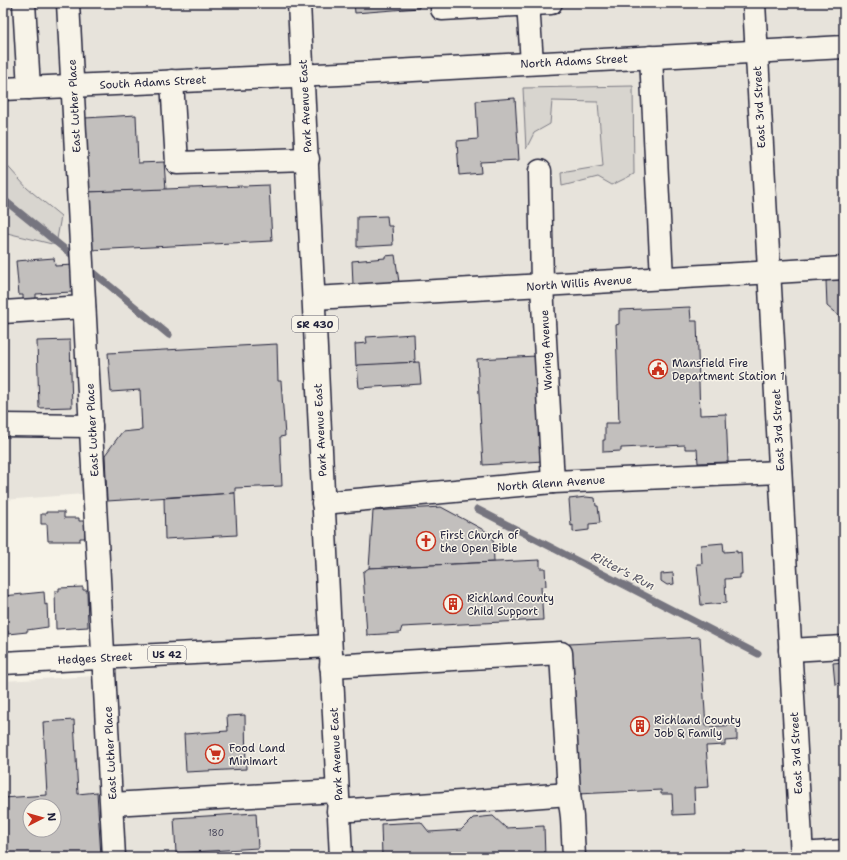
<svg xmlns="http://www.w3.org/2000/svg" width="847" height="860" viewBox="0 0 847 860" font-family="'Shantell Sans',sans-serif">
<rect width="100%" height="100%" fill="#f7f3e8"/>
<filter id="ink" filterUnits="userSpaceOnUse"><feTurbulence type="fractalNoise" baseFrequency=".025" numOctaves="2"/><feDisplacementMap in="SourceGraphic" scale="8" xChannelSelector="R" yChannelSelector="G"/><feConvolveMatrix kernelMatrix="1 2 1 2 8 2 1 2 1" color-interpolation-filters="sRGB"/></filter>
<g filter="url(#ink)">
<path fill="#e7e3db" fill-rule="evenodd" d="M3,3h841v854h-841v-176l92,-5 -11,-182 -81,6zM30,806h24v24h-24z"/>
<g fill="#d8d5cf" stroke="#7d7c85">
<polygon points="633,86 634,174 612,185 598,177 562,186 561,173 603,166 598,102 552,101 550,124 534,133 526,149 523,88"/>
<polygon points="3,161 27,188 61,216 56,245 3,232"/>
</g>
<g fill="none" stroke-linecap="round" stroke-linejoin="round">
<g stroke="#76747f" stroke-width="7">
<polyline points="3,199 77,259"/>
<polyline points="87,267 169,335"/>
<polyline points="477,509 758,654"/>
</g>
</g>
<g fill="#c2bfbd" stroke="#22223b" fill-rule="evenodd">
<polygon points="354,3 419,3 419,8 355,13"/>
<polygon points="515,98 519,160 480,162 481,173 459,175 457,141 478,139 476,101"/>
<polygon points="136,115 138,163 164,162 166,190 88,192 85,118"/>
<polygon points="269,185 272,241 91,250 88,192"/>
<polygon points="387,216 388,226 392,226 393,245 357,247 357,217"/>
<polygon points="395,255 399,282 353,285 352,261 385,258 385,256"/>
<polygon points="54,258 55,266 75,265 76,287 72,287 72,292 36,294 36,299 23,300 23,295 19,295 16,261"/>
<polygon points="844,279 844,382 841,318 827,306 826,280"/>
<polygon points="690,307 691,321 697,321 700,415 726,414 728,462 698,463 697,449 685,449 685,445 621,448 621,451 603,452 603,440 605,440 605,423 619,423 616,325 619,324 619,310"/>
<polygon points="414,334 415,362 356,366 355,344 367,343 366,337"/>
<polygon points="70,340 72,407 39,408 37,341"/>
<polygon points="277,344 278,381 281,381 285,436 280,437 282,486 235,488 235,493 107,501 105,455 122,432 142,430 140,390 111,392 108,353"/>
<polygon points="537,356 543,461 483,465 477,359"/>
<polygon points="419,362 421,384 359,388 357,365"/>
<polygon points="235,493 237,535 165,539 164,498"/>
<polygon points="586,497 595,498 596,506 598,506 600,523 589,524 589,530 573,532 573,525 571,526 569,499"/>
<polygon points="441,507 493,535 494,562 369,568 373,511"/>
<polygon points="46,512 64,512 64,518 79,518 79,521 85,521 85,538 80,538 80,541 48,541 47,524 41,524 41,514 46,514"/>
<polygon points="723,543 724,552 737,551 737,553 741,552 742,574 740,574 740,578 725,579 726,603 701,605 697,564 702,564 701,545"/>
<polygon points="540,560 540,568 545,568 546,586 541,587 543,620 402,627 400,633 367,635 363,572 369,568"/>
<polygon points="673,573 674,584 667,585 661,581 661,574"/>
<polygon points="83,587 83,590 87,590 88,627 56,629 55,591 59,591 59,588"/>
<polygon points="44,592 45,605 47,604 48,627 27,630 27,632 8,634 8,631 3,631 3,596"/>
<polygon points="700,637 706,727 737,725 737,740 725,741 725,745 706,746 709,787 694,788 695,814 673,815 672,794 661,794 661,790 577,794 569,644"/>
<polygon points="844,662 844,683 835,684 833,663"/>
<polygon points="245,715 246,769 186,772 184,734 228,731 227,716"/>
<path d="M74,720l4,74 19,-2 4,65h-98v-59l44,-3 -4,-73zM30,806h24v24h-24z"/>
<polygon points="256,813 258,848 176,853 174,818"/>
<polygon points="493,816 506,828 544,826 545,857 382,857 381,824 421,822 429,832 461,830 473,818"/>
</g>
<g fill="none" stroke-linecap="round" stroke-linejoin="round">
<defs>
<g id="minor">
<polyline points="24,3 29,88"/>
<polyline points="68,3 114,857"/>
<polyline points="528,3 532,63"/>
<polyline points="754,3 802,857"/>
<polyline points="442,9 551,3"/>
<polyline points="651,57 662,278"/>
<polyline points="172,81 177,163 308,159"/>
<polyline points="540,171 542,286 553,482"/>
<polyline points="314,298 844,268"/>
<polyline points="3,312 84,307"/>
<polyline points="3,425 91,426"/>
<polyline points="323,503 553,482 780,472"/>
<polyline points="790,650 844,647"/>
<polyline points="331,666 561,653 569,794 572,817 574,857"/>
<polyline points="112,804 337,791"/>
<polyline points="338,811 569,794"/>
<polyline points="801,854 844,851"/>
</g>
<g id="major">
<polyline points="299,3 341,857"/>
<polyline points="3,89 339,74 844,47"/>
<polyline points="3,663 330,646"/>
</g>
</defs>
<use href="#minor" stroke="#22223b" stroke-width="25"/>
<use href="#major" stroke="#22223b" stroke-width="25"/>
<use href="#minor" stroke="#f7f3e8" stroke-width="22"/>
<use href="#major" stroke="#f7f3e8" stroke-width="22"/>
</g>
</g>
<defs>
<symbol id="civic-ring" viewBox="-11 -11 22 22"><circle r="9.5" fill="#f7f3e8" stroke="#c8321e" stroke-width="1.5"/><path d="M-.6-6.5H3V-4.5H.6V-3L4-1V1h2V6H-6V1h2V-1L-.6-3ZM-1.2 2.5V6h2.4V2.5Z" fill="#c8321e"/></symbol>
<symbol id="church-ring" viewBox="-11 -11 22 22"><circle r="9.5" fill="#f7f3e8" stroke="#c8321e" stroke-width="1.5"/><path d="M-1.2-6h2.4v3.5h3.3v2.4h-3.3V6h-2.4V-.1h-3.3v-2.4h3.3Z" fill="#c8321e"/></symbol>
<symbol id="building-ring" viewBox="-11 -11 22 22"><circle r="9.5" fill="#f7f3e8" stroke="#c8321e" stroke-width="1.5"/><path d="M-4-6H4V6H1V3H-1V6H-4ZM-2.5-4.3h1.7v1.8h-1.7ZM.8-4.3h1.7v1.8H.8ZM-2.5-1h1.7V.8h-1.7ZM.8-1h1.7V.8H.8Z" fill="#c8321e"/></symbol>
<symbol id="supermarket-ring" viewBox="-11 -11 22 22"><circle r="9.5" fill="#f7f3e8" stroke="#c8321e" stroke-width="1.5"/><path d="M-6-5.5h2.5l.6 2H6L4.5 2H-2.5L-4.4-4H-6ZM-1.5 3.2a1.3 1.3 0 1 0 .1 0ZM3 3.2a1.3 1.3 0 1 0 .1 0Z" fill="#c8321e"/></symbol>
</defs>
<g fill-rule="evenodd">
<use href="#civic-ring" x="647" y="358" width="22" height="22"/>
<use href="#church-ring" x="415" y="530" width="22" height="22"/>
<use href="#building-ring" x="442" y="593" width="22" height="22"/>
<use href="#building-ring" x="629" y="715" width="22" height="22"/>
<use href="#supermarket-ring" x="204" y="743" width="22" height="22"/>
</g>
<g text-anchor="middle" stroke-width="3" stroke-linejoin="round" paint-order="stroke">
<g font-size="9" fill="#4a495c">
<text x="216" y="836">180</text>
</g>
<g fill="#f7f3e8" stroke="#62616f" stroke-width="1">
<rect x="292" y="316" width="46" height="16" rx="3"/>
<rect x="148" y="646" width="38" height="16" rx="3"/>
</g>
<g font-size="10" font-weight="bold" fill="#22223b">
<text x="315" y="328">SR 430</text>
<text x="167" y="658">US 42</text>
</g>
<g font-size="11" fill="#22223b" stroke="#f7f3e8">
<text transform="translate(574 61) rotate(-3)" y="4">North Adams Street</text>
<text transform="translate(153 82) rotate(-3)" y="4">South Adams Street</text>
<text transform="translate(74 106) rotate(-93)" y="4">East Luther Place</text>
<text transform="translate(305 106) rotate(-93)" y="4">Park Avenue East</text>
<text transform="translate(759 107) rotate(-93)" y="4">East 3rd Street</text>
<text transform="translate(579 283) rotate(-4)" y="4">North Willis Avenue</text>
<text transform="translate(546 350) rotate(-93)" y="4">Waring Avenue</text>
<text transform="translate(92 430) rotate(-93)" y="4">East Luther Place</text>
<text transform="translate(320 430) rotate(-93)" y="4">Park Avenue East</text>
<text transform="translate(778 430) rotate(-93)" y="4">East 3rd Street</text>
<text transform="translate(551 483) rotate(-4)" y="4">North Glenn Avenue</text>
<text transform="translate(95 658) rotate(-3)" y="4">Hedges Street</text>
<text transform="translate(110 753) rotate(-93)" y="4">East Luther Place</text>
<text transform="translate(796 753) rotate(-93)" y="4">East 3rd Street</text>
<text transform="translate(336 754) rotate(-93)" y="4">Park Avenue East</text>
</g>
<g font-size="11" fill="#22223b" stroke="#f7f3e8" text-anchor="start">
<text x="672" y="367">Mansfield Fire<tspan x="672" dy="13">Department Station 1</tspan></text>
<text x="440" y="539">First Church of<tspan x="440" dy="13">the Open Bible</tspan></text>
<text x="467" y="602">Richland County<tspan x="467" dy="13">Child Support</tspan></text>
<text x="654" y="724">Richland County<tspan x="654" dy="13">Job &amp; Family</tspan></text>
<text x="229" y="752">Food Land<tspan x="229" dy="13">Minimart</tspan></text>
</g>
<g font-size="12" font-style="italic" fill="#535263" stroke="#f7f3e8">
<text transform="translate(623 571) rotate(27)" y="4">Ritter's Run</text>
</g>
</g>
<rect width="847" height="860" fill="none" stroke="#f7f3e8" stroke-width="16"/>
<rect x="8" y="8" width="831" height="844" fill="none" stroke="#22223b" stroke-width="1.5" filter="url(#ink)"/>
<g transform="translate(42 818) rotate(84)"><circle r="19" fill="#f7f3e8" stroke="#a29fa3"/>
<path d="M0-3L7 15L0 10L-7 15Z" fill="#c8321e"/>
<text y="-6" font-size="11" font-weight="bold" text-anchor="middle" fill="#22223b">N</text>
</g>
</svg>
